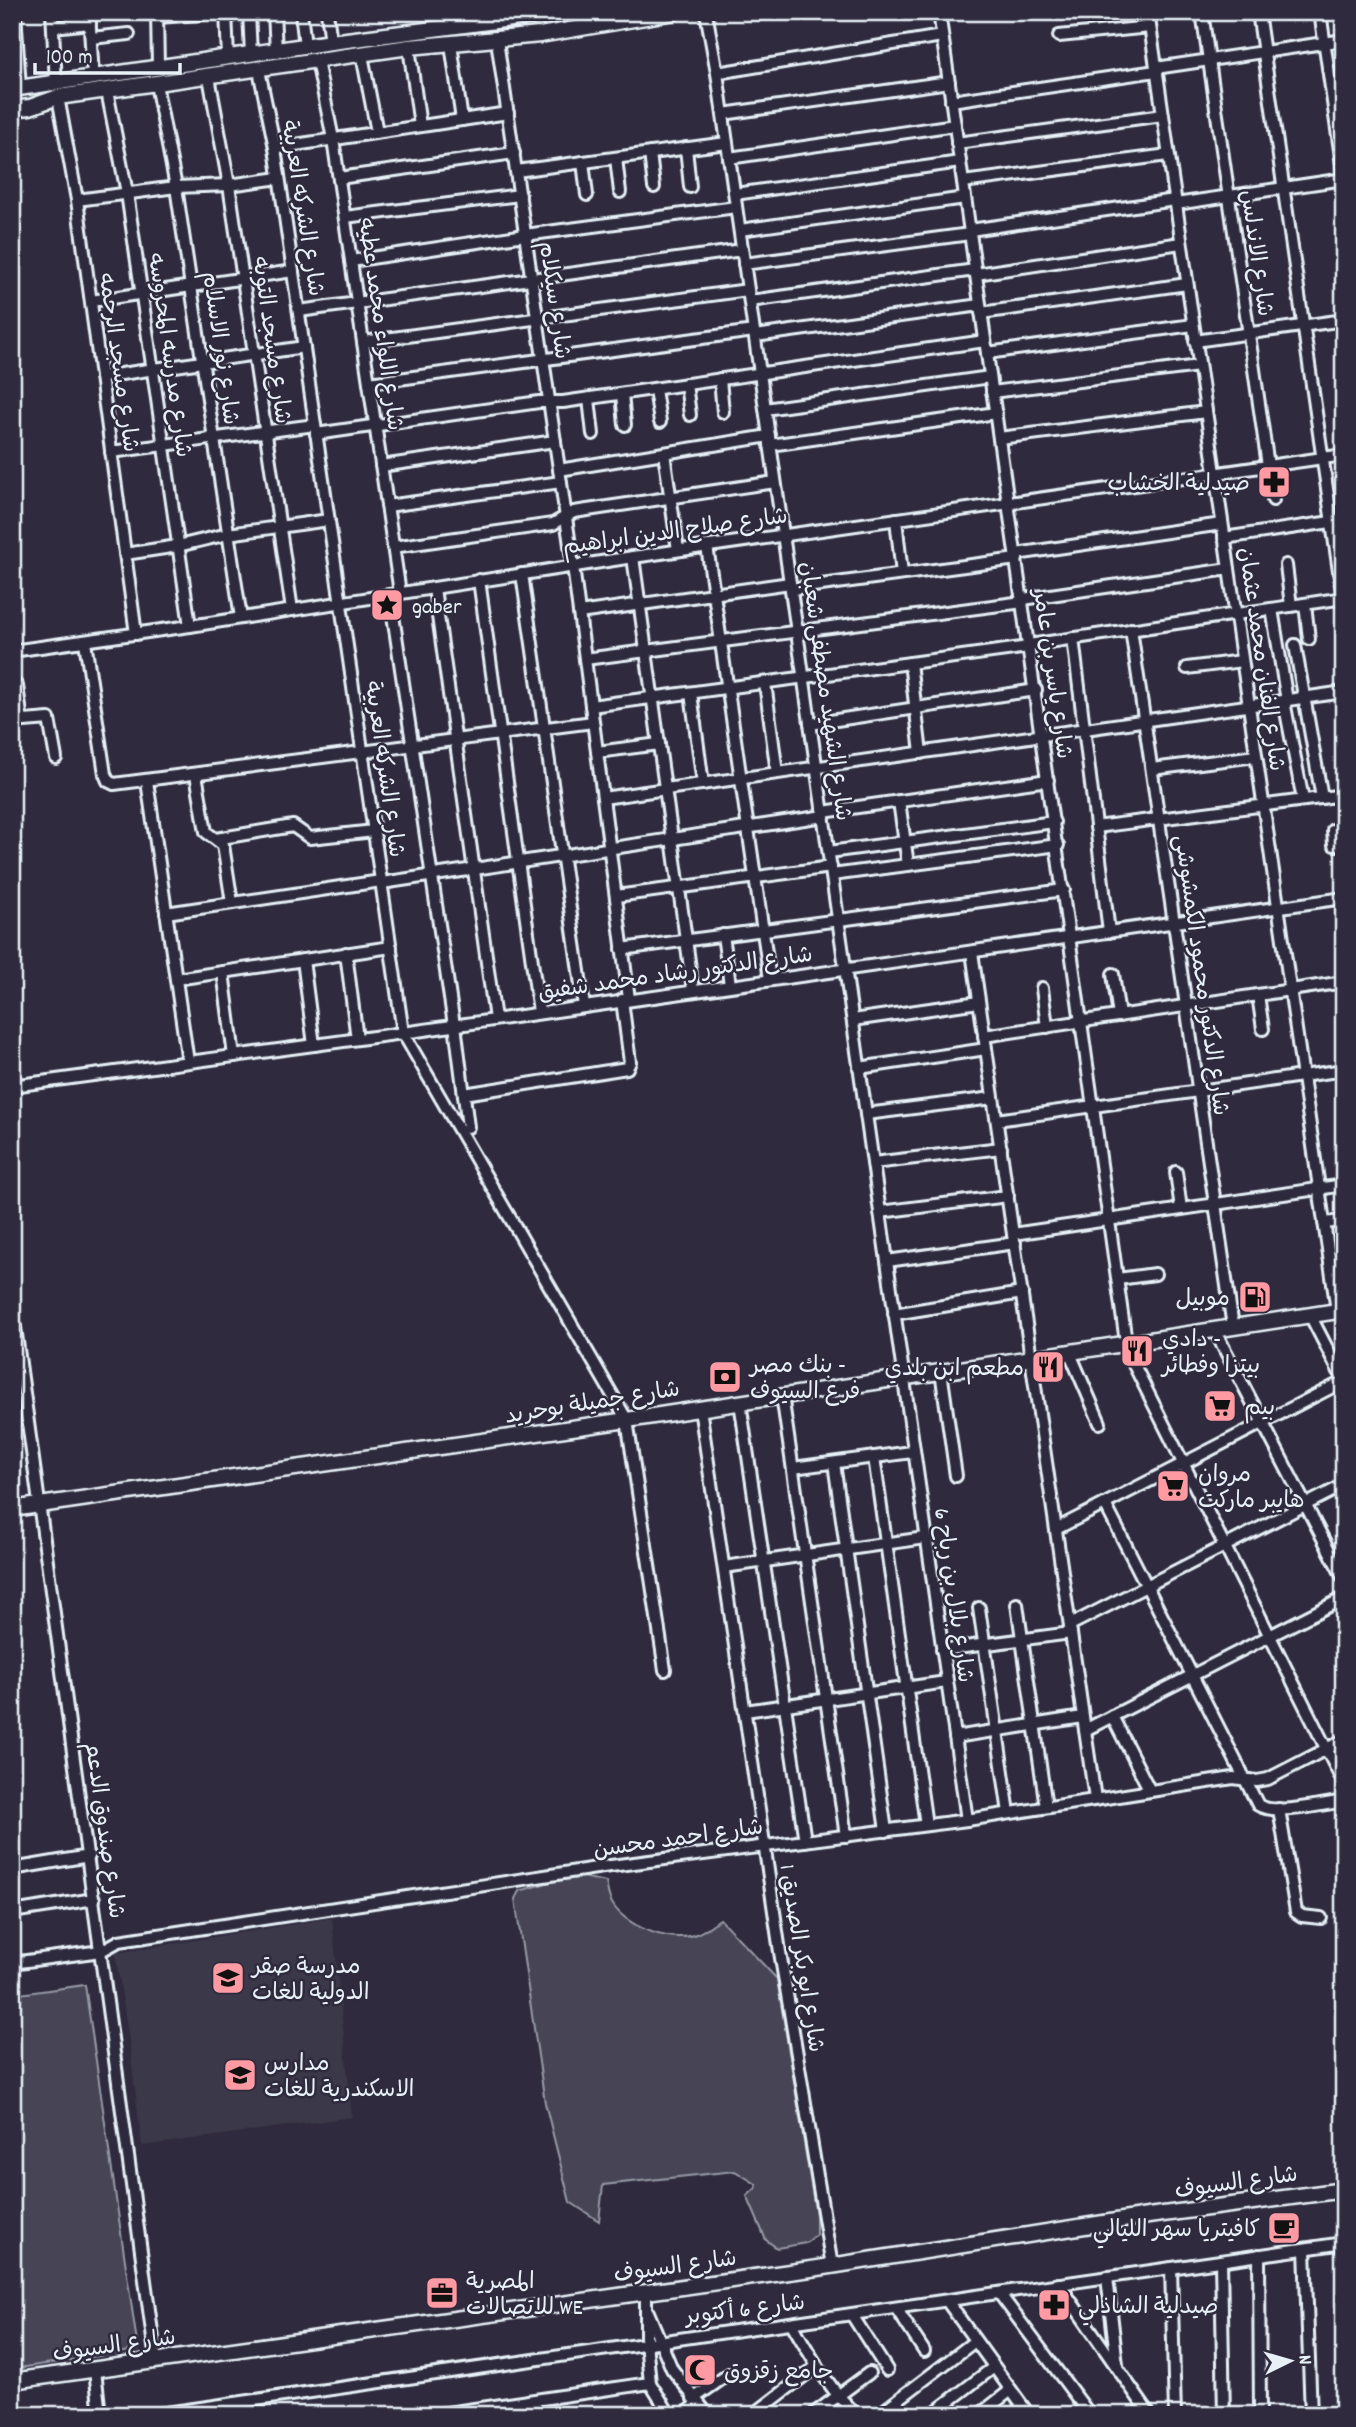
<svg xmlns="http://www.w3.org/2000/svg" width="1356" height="2427" viewBox="0 0 1356 2427" font-family="Dekko,'Playpen Sans Arabic',sans-serif">
<rect width="100%" height="100%" fill="#2f2a3d"/>
<filter id="ink" filterUnits="userSpaceOnUse"><feTurbulence type="fractalNoise" baseFrequency=".0143" numOctaves="2"/><feDisplacementMap in="SourceGraphic" scale="14" xChannelSelector="R" yChannelSelector="G"/><feConvolveMatrix kernelMatrix="1 2 1 2 8 2 1 2 1" color-interpolation-filters="sRGB"/></filter>
<g filter="url(#ink)">
<polygon fill="#3b3749" points="332,1918 352,2117 142,2146 128,2033 115,1953"/>
<g fill="#464455" stroke="#979aa6" stroke-width="2">
<path d="M582,1877l24,5c1,6 2,12 4,17 10,26 61,46 86,35 9,-3 16,-10 24,-15l57,60 39,236v20l-10,8 -29,5 -11,-8 -19,-44 9,-8v-4l-21,-13 -132,14 -4,36 -29,-19 -25,-99 -30,-204 4,-8 35,-10z"/>
<polygon points="85,1985 138,2350 12,2369 12,1995"/>
</g>
<g fill="none" stroke-linecap="round" stroke-linejoin="round">
<defs>
<g id="minor">
<polyline points="15,12 20,88"/>
<polyline points="52,12 56,83"/>
<polyline points="89,12 93,77"/>
<polyline points="157,12 158,67"/>
<polyline points="226,12 228,58"/>
<polyline points="249,12 251,55"/>
<polyline points="274,12 276,51"/>
<polyline points="301,12 305,46"/>
<polyline points="327,12 331,42"/>
<polyline points="706,12 717,73 967,1820"/>
<polyline points="939,12 1126,1342"/>
<polyline points="1148,12 1337,1311"/>
<polyline points="1202,12 1273,500"/>
<polyline points="1258,12 1344,606"/>
<polyline points="1320,12 1344,178"/>
<polyline points="157,17 202,14"/>
<polyline points="53,27 90,23"/>
<polyline points="1059,36 1150,27"/>
<polyline points="91,38 129,34"/>
<polyline points="497,40 573,566 629,999"/>
<polyline points="451,44 462,120"/>
<polyline points="409,47 420,126"/>
<polyline points="362,55 377,132"/>
<polyline points="317,61 333,139 400,593"/>
<polyline points="1156,68 1344,40"/>
<polyline points="259,70 275,148 403,1033 627,1420 665,1670"/>
<polyline points="717,73 942,36"/>
<polyline points="209,77 229,185 292,610"/>
<polyline points="156,84 176,187 241,618"/>
<polyline points="107,91 127,193 190,626"/>
<polyline points="58,97 77,200 136,634"/>
<polyline points="951,101 1156,71"/>
<polyline points="723,114 949,82"/>
<polyline points="957,143 1163,115"/>
<polyline points="275,148 508,113"/>
<polyline points="686,148 690,187"/>
<polyline points="650,153 654,187"/>
<polyline points="616,158 620,192"/>
<polyline points="729,158 955,125"/>
<polyline points="583,162 587,195"/>
<polyline points="516,171 727,143"/>
<polyline points="339,178 514,153"/>
<polyline points="963,182 1168,155"/>
<polyline points="735,194 960,162"/>
<polyline points="77,200 176,187 229,185 279,178"/>
<polyline points="1176,204 1344,179"/>
<polyline points="345,217 520,195"/>
<polyline points="740,230 965,198"/>
<polyline points="970,230 1175,200"/>
<polyline points="351,261 525,235 736,207"/>
<polyline points="744,264 970,234"/>
<polyline points="976,274 1181,243"/>
<polyline points="91,301 293,271"/>
<polyline points="750,301 975,270"/>
<polyline points="299,311 742,250"/>
<polyline points="981,313 1187,284"/>
<polyline points="755,336 980,305"/>
<polyline points="1195,341 1344,320"/>
<polyline points="363,342 748,290"/>
<polyline points="987,353 1193,325"/>
<polyline points="101,377 304,347"/>
<polyline points="720,379 723,412"/>
<polyline points="369,383 754,331"/>
<polyline points="686,384 690,415"/>
<polyline points="655,389 660,422"/>
<polyline points="992,392 1199,366"/>
<polyline points="622,394 625,425"/>
<polyline points="589,399 593,434"/>
<polyline points="765,409 990,377"/>
<polyline points="316,434 539,402 563,402 985,341"/>
<polyline points="999,438 1206,412"/>
<polyline points="770,445 996,413"/>
<polyline points="111,452 315,425"/>
<polyline points="664,453 678,550"/>
<polyline points="381,466 555,441"/>
<polyline points="559,470 769,436"/>
<polyline points="387,506 561,482"/>
<polyline points="896,519 902,574"/>
<polyline points="1224,538 1344,520"/>
<polyline points="707,546 770,980"/>
<polyline points="393,547 553,524 574,512 775,482"/>
<polyline points="125,554 178,546 228,534 329,520"/>
<polyline points="1016,554 1222,524"/>
<polyline points="633,557 693,990"/>
<polyline points="1286,565 1291,606"/>
<polyline points="522,574 584,1006"/>
<polyline points="479,580 539,1012"/>
<polyline points="434,588 495,1019"/>
<polyline points="791,589 1017,559"/>
<polyline points="390,595 454,1025"/>
<polyline points="1023,599 1229,569"/>
<polyline points="1305,604 1309,639"/>
<polyline points="1272,609 1287,701"/>
<polyline points="579,613 790,583"/>
<polyline points="1131,629 1233,1327"/>
<polyline points="1073,638 1109,932"/>
<polyline points="85,642 105,774 108,781 114,784 593,722"/>
<polyline points="1029,645 1344,598"/>
<polyline points="1295,645 1322,798"/>
<polyline points="12,651 190,626 633,557 1344,455"/>
<polyline points="585,659 1023,602"/>
<polyline points="910,663 921,753"/>
<polyline points="1187,668 1242,661"/>
<polyline points="765,683 777,773"/>
<polyline points="17,686 22,721"/>
<polyline points="691,693 703,784"/>
<polyline points="1284,701 1303,800"/>
<polyline points="591,706 1029,647"/>
<polyline points="12,722 49,719 56,758"/>
<polyline points="810,724 1036,690"/>
<polyline points="597,752 659,744"/>
<polyline points="1152,769 1256,756"/>
<polyline points="196,774 206,832 223,845 232,903"/>
<polyline points="147,781 188,1062"/>
<polyline points="603,798 1344,692"/>
<polyline points="899,801 908,865"/>
<polyline points="823,812 1048,780"/>
<polyline points="1096,827 1344,795"/>
<polyline points="1333,830 1334,845 1344,845"/>
<polyline points="216,839 293,826 310,838 374,831"/>
<polyline points="829,852 1054,822"/>
<polyline points="832,875 1058,845"/>
<polyline points="382,883 824,816"/>
<polyline points="616,896 831,867"/>
<polyline points="166,913 381,881"/>
<polyline points="723,935 730,985"/>
<polyline points="622,949 1064,890"/>
<polyline points="972,952 1095,1799"/>
<polyline points="346,953 357,1039"/>
<polyline points="303,960 314,1045"/>
<polyline points="223,972 234,1056"/>
<polyline points="1113,974 1119,1016"/>
<polyline points="176,979 391,947"/>
<polyline points="1042,988 1047,1027"/>
<polyline points="1258,995 1263,1029"/>
<polyline points="853,1020 979,1002"/>
<polyline points="455,1025 468,1127"/>
<polyline points="984,1036 1344,982"/>
<polyline points="859,1068 986,1049"/>
<polyline points="12,1086 403,1033 1344,898"/>
<polyline points="464,1094 627,1068 630,1062 622,1000"/>
<polyline points="866,1114 993,1098"/>
<polyline points="997,1120 1344,1070"/>
<polyline points="873,1163 1001,1148"/>
<polyline points="1176,1172 1181,1209"/>
<polyline points="880,1212 1008,1196"/>
<polyline points="1324,1223 1344,1221"/>
<polyline points="1013,1234 1344,1185"/>
<polyline points="887,1261 1015,1243"/>
<polyline points="1118,1279 1155,1274"/>
<polyline points="12,1305 156,2361"/>
<polyline points="894,1314 1022,1293"/>
<polyline points="1310,1315 1344,1381"/>
<polyline points="1214,1329 1344,1579"/>
<polyline points="1123,1343 1344,1784"/>
<polyline points="1069,1351 1100,1423"/>
<polyline points="941,1371 956,1476"/>
<polyline points="782,1395 846,1836"/>
<polyline points="740,1402 805,1841"/>
<polyline points="700,1408 780,1952 832,2266"/>
<polyline points="874,1457 926,1825"/>
<polyline points="834,1463 886,1831"/>
<polyline points="793,1468 912,1452"/>
<path d="M1105,1504l153,301c16,11 66,-1 86,-4"/>
<polyline points="1056,1529 1344,1381"/>
<polyline points="724,1567 925,1538"/>
<polyline points="1017,1604 1046,1807"/>
<polyline points="979,1608 1009,1813"/>
<polyline points="1070,1625 1344,1485"/>
<polyline points="942,1650 1071,1633"/>
<polyline points="745,1711 946,1682"/>
<polyline points="1112,1716 1150,1791"/>
<polyline points="1085,1730 1344,1598"/>
<polyline points="955,1737 1083,1717"/>
<polyline points="1279,1809 1296,1912 1302,1916 1321,1918"/>
<polyline points="12,1869 89,1856"/>
<polyline points="12,1912 94,1899"/>
<polyline points="12,1963 101,1951 119,1941 603,1867 967,1820 1233,1778 1257,1781 1268,1779 1344,1740"/>
<polyline points="1305,2249 1311,2415"/>
<polyline points="1259,2255 1260,2415"/>
<polyline points="1221,2261 1224,2415"/>
<polyline points="1171,2268 1175,2415"/>
<polyline points="1107,2277 1117,2365"/>
<polyline points="1059,2284 1150,2415"/>
<polyline points="646,2292 646,2342 650,2383 670,2415"/>
<polyline points="999,2293 1090,2415"/>
<polyline points="947,2301 1029,2415"/>
<polyline points="896,2308 924,2351"/>
<polyline points="648,2312 672,2369 708,2415"/>
<polyline points="852,2315 887,2370"/>
<path d="M792,2324c19,32 37,66 65,91"/>
<polyline points="95,2370 100,2415"/>
<polyline points="693,2399 729,2374"/>
<polyline points="152,2415 1344,2243"/>
<polyline points="433,2415 650,2383"/>
<polyline points="685,2415 697,2404"/>
<polyline points="753,2415 817,2366"/>
<polyline points="812,2415 869,2373"/>
<polyline points="878,2415 975,2341"/>
<polyline points="931,2415 994,2367"/>
<polyline points="979,2415 1011,2390"/>
<polyline points="1342,2415 1344,2413"/>
</g>
<g id="major">
<polyline points="12,89 331,42 567,12"/>
<polyline points="12,109 30,107 58,97 409,47 540,35 675,12"/>
<polyline points="12,1509 627,1420 1344,1310"/>
<polyline points="12,2381 818,2268 1148,2216 1344,2190"/>
</g>
</defs>
<use href="#minor" stroke="#e8f1f8" stroke-width="16"/>
<use href="#major" stroke="#e8f1f8" stroke-width="19"/>
<use href="#minor" stroke="#2f2a3d" stroke-width="10"/>
<use href="#major" stroke="#2f2a3d" stroke-width="14"/>
</g>
</g>
<defs>
<symbol id="pharmacy-square" viewBox="-11 -11 22 22"><rect x="-9" y="-9" width="18" height="18" rx="4" fill="#ff9aa2" stroke="#2f2a3d"/><path d="M-2-6h4v4h4v4h-4v4h-4v-4h-4v-4h4Z" fill="#111"/></symbol>
<symbol id="sight-square" viewBox="-11 -11 22 22"><rect x="-9" y="-9" width="18" height="18" rx="4" fill="#ff9aa2" stroke="#2f2a3d"/><path d="M0-6L1.8-2.2L6-1.7L2.9 1.2L3.7 5.4L0 3.3L-3.7 5.4L-2.9 1.2L-6-1.7L-1.8-2.2Z" fill="#111"/></symbol>
<symbol id="fuel-square" viewBox="-11 -11 22 22"><rect x="-9" y="-9" width="18" height="18" rx="4" fill="#ff9aa2" stroke="#2f2a3d"/><path d="M-5.5-6h7V0h2V4h1.3V-2.5L3-4.5l.8-.8L6-3V5H2.5V1h-1V6h-7ZM-4.2-4.7v3.2H.2V-4.7Z" fill="#111"/></symbol>
<symbol id="restaurant-square" viewBox="-11 -11 22 22"><rect x="-9" y="-9" width="18" height="18" rx="4" fill="#ff9aa2" stroke="#2f2a3d"/><path d="M-5-6h1v4h1v-4h1v4h1v-4h1v5L-1.5 .5V6h-2V.5L-5-1ZM5-6V6H3V1.5H1.5Q1.5-4 5-6Z" fill="#111"/></symbol>
<symbol id="bank-square" viewBox="-11 -11 22 22"><rect x="-9" y="-9" width="18" height="18" rx="4" fill="#ff9aa2" stroke="#2f2a3d"/><path d="M-6-4H6V4H-6ZM0-2.3a2.3 2.3 0 1 0 0 4.6a2.3 2.3 0 1 0 0-4.6Z" fill="#111"/></symbol>
<symbol id="supermarket-square" viewBox="-11 -11 22 22"><rect x="-9" y="-9" width="18" height="18" rx="4" fill="#ff9aa2" stroke="#2f2a3d"/><path d="M-6-5.5h2.5l.6 2H6L4.5 2H-2.5L-4.4-4H-6ZM-1.5 3.2a1.3 1.3 0 1 0 .1 0ZM3 3.2a1.3 1.3 0 1 0 .1 0Z" fill="#111"/></symbol>
<symbol id="school-square" viewBox="-11 -11 22 22"><rect x="-9" y="-9" width="18" height="18" rx="4" fill="#ff9aa2" stroke="#2f2a3d"/><path d="M0-5L7-2L0 1L-7-2ZM-4 1L0 2.5L4 1V4Q0 6-4 4Z" fill="#111"/></symbol>
<symbol id="cafe-square" viewBox="-11 -11 22 22"><rect x="-9" y="-9" width="18" height="18" rx="4" fill="#ff9aa2" stroke="#2f2a3d"/><path d="M-5.5-4.5H6V0H3Q3 3.5 0 3.5H-2.5Q-5.5 3.5-5.5 0ZM3-3.2v2h1.7v-2ZM-6 4.5H4V6H-6Z" fill="#111"/></symbol>
<symbol id="office-square" viewBox="-11 -11 22 22"><rect x="-9" y="-9" width="18" height="18" rx="4" fill="#ff9aa2" stroke="#2f2a3d"/><path d="M-6-3h4V-5.5h4V-3h4V5H-6ZM-1-4.5V-3h2v-1.5ZM-6 0V1H6V0Z" fill="#111"/></symbol>
<symbol id="mosque-square" viewBox="-11 -11 22 22"><rect x="-9" y="-9" width="18" height="18" rx="4" fill="#ff9aa2" stroke="#2f2a3d"/><path d="M3.5-4.9A6 6 0 1 0 3.5 4.9A5 5 0 1 1 3.5-4.9Z" fill="#111"/></symbol>
</defs>
<g fill-rule="evenodd">
<use href="#pharmacy-square" x="1255" y="463" width="38" height="38"/>
<use href="#sight-square" x="368" y="586" width="38" height="38"/>
<use href="#fuel-square" x="1236" y="1278" width="38" height="38"/>
<use href="#restaurant-square" x="1118" y="1332" width="38" height="38"/>
<use href="#restaurant-square" x="1029" y="1348" width="38" height="38"/>
<use href="#bank-square" x="706" y="1358" width="38" height="38"/>
<use href="#supermarket-square" x="1201" y="1387" width="38" height="38"/>
<use href="#supermarket-square" x="1154" y="1467" width="38" height="38"/>
<use href="#school-square" x="209" y="1959" width="38" height="38"/>
<use href="#school-square" x="221" y="2056" width="38" height="38"/>
<use href="#cafe-square" x="1265" y="2209" width="38" height="38"/>
<use href="#office-square" x="423" y="2274" width="38" height="38"/>
<use href="#pharmacy-square" x="1035" y="2286" width="38" height="38"/>
<use href="#mosque-square" x="681" y="2351" width="38" height="38"/>
</g>
<g text-anchor="middle" stroke-width="5" stroke-linejoin="round" paint-order="stroke">
<g font-size="23" fill="#e8f1f8" stroke="#2f2a3d">
<text transform="translate(304 208) rotate(81)" y="8">شارع الشركه العربية</text>
<text transform="translate(1258 253) rotate(82)" y="8">شارع الاندلس</text>
<text transform="translate(556 300) rotate(82)" y="8">شارع سيكلام</text>
<text transform="translate(382 324) rotate(82)" y="8">شارع اللواء محمد عطيه</text>
<text transform="translate(273 340) rotate(82)" y="8">شارع مسجد التوبه</text>
<text transform="translate(222 348) rotate(82)" y="8">شارع نور الاسلام</text>
<text transform="translate(171 355) rotate(82)" y="8">شارع مدرسه المحروسه</text>
<text transform="translate(120 362) rotate(82)" y="8">شارع مسجد الرحمه</text>
<text transform="translate(675 530) rotate(-8)" y="8">شارع صلاح الدين ابراهيم</text>
<text transform="translate(1263 659) rotate(82)" y="8">شارع الفنان محمد عثمان</text>
<text transform="translate(1054 674) rotate(82)" y="8">شارع ياسر بن عامر</text>
<text transform="translate(827 691) rotate(82)" y="8">شارع الشهيد مصطفى شعبان</text>
<text transform="translate(386 769) rotate(82)" y="8">شارع الشركه العربية</text>
<text transform="translate(675 972) rotate(-8)" y="8">شارع الدكتور رشاد محمد شفيق</text>
<text transform="translate(1203 975) rotate(82)" y="8">شارع الدكتور محمود الكمشوشى</text>
<text transform="translate(592 1401) rotate(-9)" y="8">شارع جميلة بوحريد</text>
<text transform="translate(955 1595) rotate(82)" y="8">شارع بلال بن رباح 6</text>
<text transform="translate(106 1830) rotate(82)" y="8">شارع صندوق الدعم</text>
<text transform="translate(678 1837) rotate(-8)" y="8">شارع احمد محسن</text>
<text transform="translate(803 1958) rotate(81)" y="8">شارع ابو بكر الصديق 1</text>
<text transform="translate(1236 2181) rotate(-8)" y="8">شارع السيوف</text>
<text transform="translate(675 2265) rotate(-8)" y="8">شارع السيوف</text>
<text transform="translate(745 2308) rotate(-7)" y="8">شارع 6 أكتوبر</text>
<text transform="translate(114 2344) rotate(-8)" y="8">شارع السيوف</text>
</g>
<g font-size="23" fill="#e8f1f8" stroke="#2f2a3d" text-anchor="start">
<text x="1250" y="490" text-anchor="end">صيدلية الخشاب</text>
<text x="412" y="613">gaber</text>
<text x="1230" y="1305" text-anchor="end">موبيل</text>
<text x="1162" y="1346">دادي -<tspan x="1162" dy="26">بيتزا وفطائر</tspan></text>
<text x="750" y="1372">بنك مصر -<tspan x="750" dy="26">فرع السيوف</tspan></text>
<text x="1024" y="1375" text-anchor="end">مطعم ابن بلدي</text>
<text x="1244" y="1414">بيم</text>
<text x="1198" y="1481">مروان<tspan x="1198" dy="26">هايبر ماركت</tspan></text>
<text x="252" y="1973">مدرسة صقر<tspan x="252" dy="26">الدولية للغات</tspan></text>
<text x="264" y="2070">مدارس<tspan x="264" dy="26">الاسكندرية للغات</tspan></text>
<text x="1260" y="2236" text-anchor="end">كافيتريا سهر الليالي</text>
<text x="466" y="2288">المصرية<tspan x="466" dy="26">للاتصالات WE</tspan></text>
<text x="1078" y="2313">صيدلية الشاذلي</text>
<text x="724" y="2378">جامع زقزوق</text>
</g>
</g>
<rect width="1356" height="2427" fill="none" stroke="#2f2a3d" stroke-width="42"/>
<rect x="21" y="21" width="1314" height="2385" fill="none" stroke="#e8f1f8" stroke-width="2.5" filter="url(#ink)"/>
<g transform="translate(1290 2361) rotate(85)" stroke="#2f2a3d" stroke-width="5" paint-order="stroke">
<path d="M0-5L12 26L0 18L-12 26Z" fill="#e8f1f8"/>
<text y="-10" font-size="19" font-weight="bold" text-anchor="middle" fill="#e8f1f8">N</text>
</g>
<path d="M35 63v10h145v-10" fill="none" stroke="#e8f1f8" stroke-width="3.5"/>
<text x="46" y="63" font-size="21" fill="#e8f1f8" stroke="#2f2a3d" stroke-width="5" paint-order="stroke">100 m</text>
</svg>
